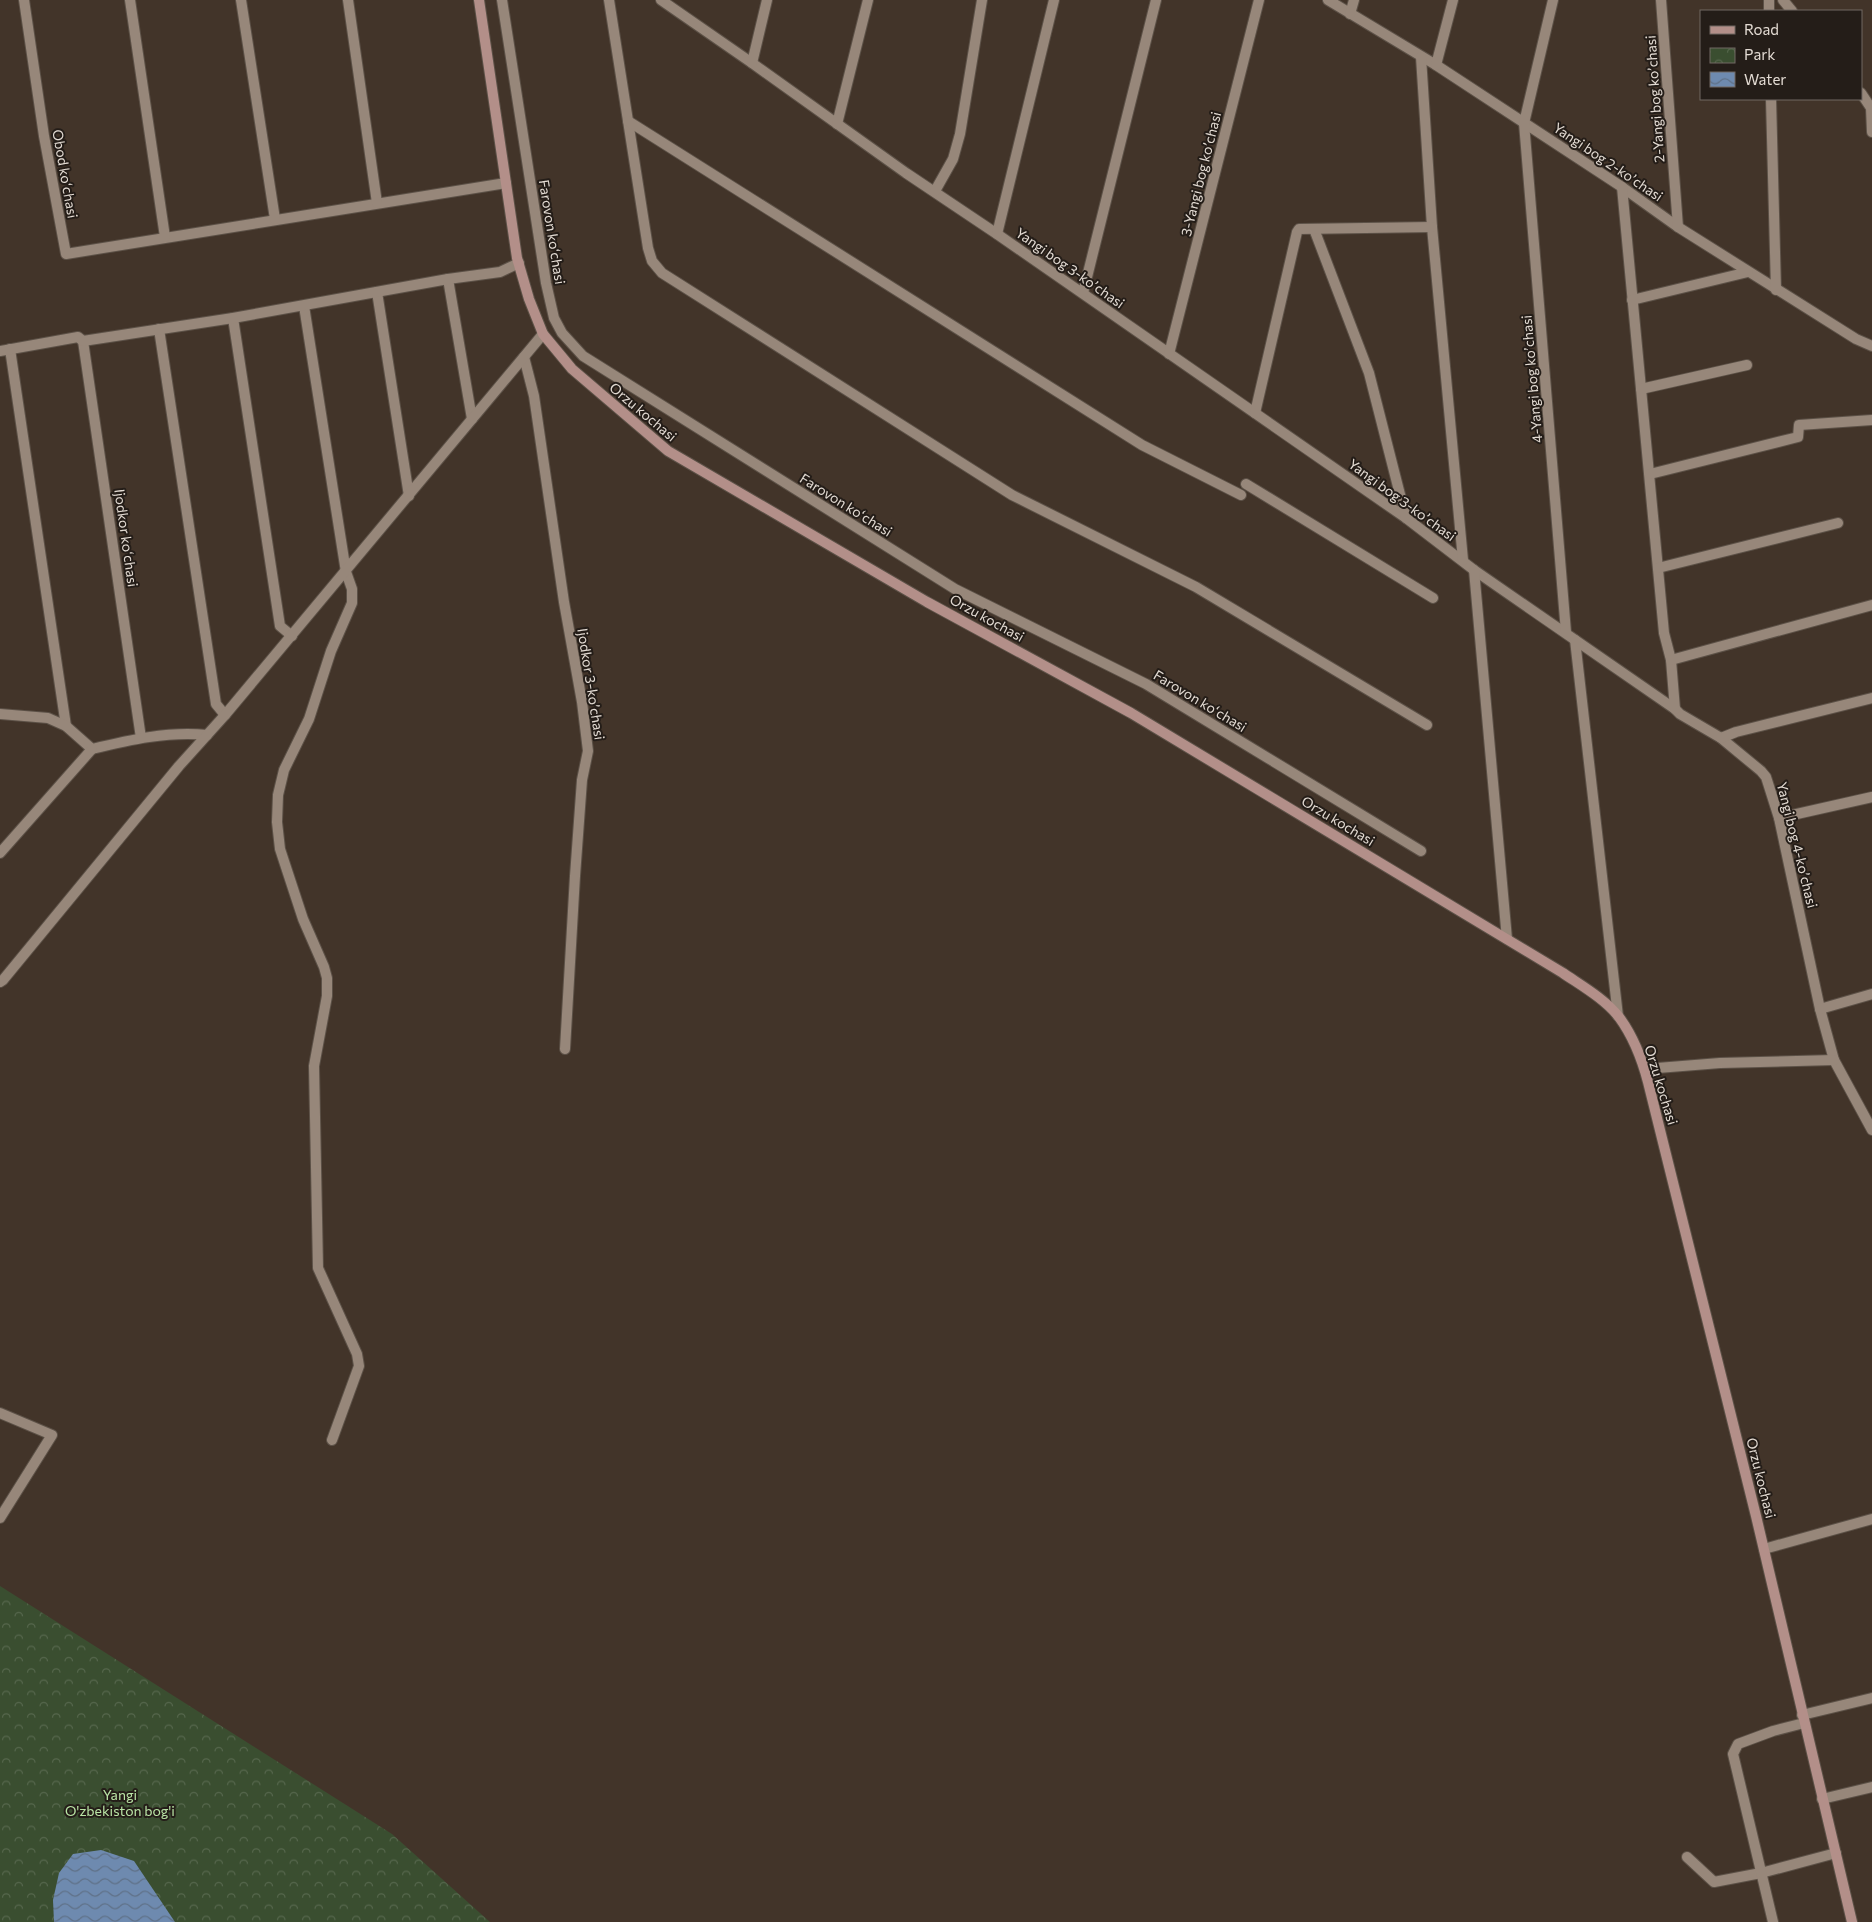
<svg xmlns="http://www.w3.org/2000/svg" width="1872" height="1922" viewBox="0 0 1872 1922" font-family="Commissioner,sans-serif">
<defs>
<pattern id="park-crowns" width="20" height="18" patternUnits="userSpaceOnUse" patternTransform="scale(1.25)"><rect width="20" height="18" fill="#3a4e30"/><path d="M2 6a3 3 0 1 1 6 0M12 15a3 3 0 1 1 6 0" fill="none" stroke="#56674d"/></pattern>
<pattern id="water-waves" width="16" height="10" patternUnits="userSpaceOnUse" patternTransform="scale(1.25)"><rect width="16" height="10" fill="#6e8aaf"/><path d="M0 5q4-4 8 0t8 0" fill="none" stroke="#5f7188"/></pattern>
</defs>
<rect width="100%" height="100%" fill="#423429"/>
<polygon fill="url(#park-crowns)" points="0,1586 392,1834 490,1922 0,1922"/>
<polygon fill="url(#water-waves)" points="101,1850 134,1861 175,1922 54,1922 53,1900 59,1873 73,1854"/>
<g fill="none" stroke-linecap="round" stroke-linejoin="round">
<defs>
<g id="street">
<polyline points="24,0 44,136 66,254 506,183"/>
<polyline points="130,0 165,237"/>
<polyline points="241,0 275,219"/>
<polyline points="348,0 377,203"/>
<polyline points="502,0 546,283 554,318 562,333 583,356 955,589 1146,684 1421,851"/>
<polyline points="609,0 648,248 652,261 662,273 1012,495 1196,587 1427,725"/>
<polyline points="661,0 752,63 906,173 997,234 1406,518 1474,570 1675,709 1680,714 1721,738 1761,771 1766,777 1779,818 1820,1009 1834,1060 1872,1130"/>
<polyline points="1328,0 1436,65 1622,187 1678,227 1856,339 1872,346"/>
<polyline points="1553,0 1524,123 1566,632"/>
<polyline points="1661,0 1678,227"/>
<polyline points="1769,0 1769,11"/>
<polyline points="1783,0 1792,11"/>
<polyline points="1350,14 1354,0"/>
<polyline points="1421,57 1432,227 1463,560"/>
<polyline points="752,63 767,0"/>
<polyline points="1436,65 1453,0"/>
<polyline points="1861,93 1871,108 1872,132"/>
<polyline points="1771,99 1776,290"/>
<polyline points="628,121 1142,445 1241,495"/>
<polyline points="837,124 868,0"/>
<polyline points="1622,187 1664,633 1671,660 1675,709"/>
<polyline points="935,191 953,159 960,134 982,0"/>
<polyline points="1314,229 1369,373 1406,518"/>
<polyline points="997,234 1054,0"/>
<polyline points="448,279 472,419"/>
<polyline points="377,292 409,496"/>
<polyline points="1083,293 1156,0"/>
<polyline points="1632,300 1748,272"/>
<polyline points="304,306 346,572 352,589 352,603 331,651 309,719 284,770 278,795 277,822 280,849 303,919 324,967 327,978 327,996 314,1066 318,1268 357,1354 359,1366 332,1440"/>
<polyline points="233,318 280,626 292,636"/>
<polyline points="159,329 216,704 225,715"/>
<polyline points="83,341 141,738"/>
<polyline points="10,349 66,726"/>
<polyline points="0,351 78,337 83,341 233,318 448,279 500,272 519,263"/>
<polyline points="1169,354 1259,0"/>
<polyline points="524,357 534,396 564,602 582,702 588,751 582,780 575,876 565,1049"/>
<polyline points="1641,389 1747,365"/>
<polyline points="1255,413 1297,232 1299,229 1432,227"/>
<polyline points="1650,474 1798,437 1799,425 1872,420"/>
<polyline points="1246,484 1433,598"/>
<polyline points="1658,568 1838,523"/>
<polyline points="1474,570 1507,939"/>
<polyline points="1575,640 1618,1016"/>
<polyline points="1671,660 1872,605"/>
<path d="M0,714l48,4 18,8 26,23c37,-9 76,-18 115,-14"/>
<polyline points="1721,738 1736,732 1872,698"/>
<polyline points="1779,818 1872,797"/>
<polyline points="0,853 92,749"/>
<polyline points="0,982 3,980 179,766 225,715 543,334"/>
<polyline points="1820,1009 1872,994"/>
<polyline points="1645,1069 1720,1063 1834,1060"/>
<polyline points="0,1413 52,1435 0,1518"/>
<polyline points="1764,1549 1872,1519"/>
<polyline points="1802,1715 1872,1698"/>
<polyline points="1822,1799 1872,1787"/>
<polyline points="1687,1857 1714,1882 1761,1873 1836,1853"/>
<polyline points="1773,1922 1733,1754 1738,1744 1773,1731 1804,1723"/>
</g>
<path id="secondary" d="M479,0l38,258 12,41 14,35 29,35 96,82 259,151 204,111 432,260c19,13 42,26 56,44 14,19 23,42 29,65l108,434 96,406"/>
</defs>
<use href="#street" stroke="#5c5147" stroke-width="12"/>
<use href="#secondary" stroke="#5c5147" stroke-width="12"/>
<use href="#street" stroke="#97877a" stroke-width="10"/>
<use href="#secondary" stroke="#b38f89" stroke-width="10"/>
</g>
<g text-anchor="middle" stroke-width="4" stroke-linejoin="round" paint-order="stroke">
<g font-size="14" fill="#e3dbd3" stroke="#241d18">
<text transform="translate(1655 99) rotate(-94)" y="5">2-Yangi bog koʼchasi</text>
<text transform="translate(1608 162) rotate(34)" y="5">Yangi bog 2-koʼchasi</text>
<text transform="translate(65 174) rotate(80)" y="5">Obod koʻchasi</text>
<text transform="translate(1201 174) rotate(-76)" y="5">3-Yangi bog koʼchasi</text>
<text transform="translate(552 232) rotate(81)" y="5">Farovon koʻchasi</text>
<text transform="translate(1070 268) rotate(35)" y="5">Yangi bog 3-koʼchasi</text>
<text transform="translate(1532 379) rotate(-95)" y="5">4-Yangi bog koʼchasi</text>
<text transform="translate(643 412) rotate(40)" y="5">Orzu kochasi</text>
<text transform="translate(1402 500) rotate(36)" y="5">Yangi bog 3-koʼchasi</text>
<text transform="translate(846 505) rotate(32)" y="5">Farovon koʻchasi</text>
<text transform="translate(126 538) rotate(82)" y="5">Ijodkor koʻchasi</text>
<text transform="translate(987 618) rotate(29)" y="5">Orzu kochasi</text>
<text transform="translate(591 684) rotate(81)" y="5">Ijodkor 3-koʼchasi</text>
<text transform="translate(1200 701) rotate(31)" y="5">Farovon koʻchasi</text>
<text transform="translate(1338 821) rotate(31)" y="5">Orzu kochasi</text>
<text transform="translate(1797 845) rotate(76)" y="5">Yangi bog 4-koʼchasi</text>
<text transform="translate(1661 1085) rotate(73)" y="5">Orzu kochasi</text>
<text transform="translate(1761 1478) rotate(76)" y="5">Orzu kochasi</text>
</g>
<g font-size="14" fill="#bae5a6" stroke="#241d18">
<text x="120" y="1800">Yangi<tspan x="120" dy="16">O'zbekiston bog'i</tspan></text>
</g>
</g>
<rect x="1700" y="10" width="162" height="90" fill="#241d18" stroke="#706963"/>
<rect x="1710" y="26" width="25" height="8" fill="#b38f89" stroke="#706963"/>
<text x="1744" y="35" font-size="15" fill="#e3dbd3">Road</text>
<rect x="1710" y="48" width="25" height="15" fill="url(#park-crowns)" stroke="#706963"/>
<text x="1744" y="60" font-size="15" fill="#e3dbd3">Park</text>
<rect x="1710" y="72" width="25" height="15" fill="url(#water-waves)" stroke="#706963"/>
<text x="1744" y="85" font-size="15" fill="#e3dbd3">Water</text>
</svg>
